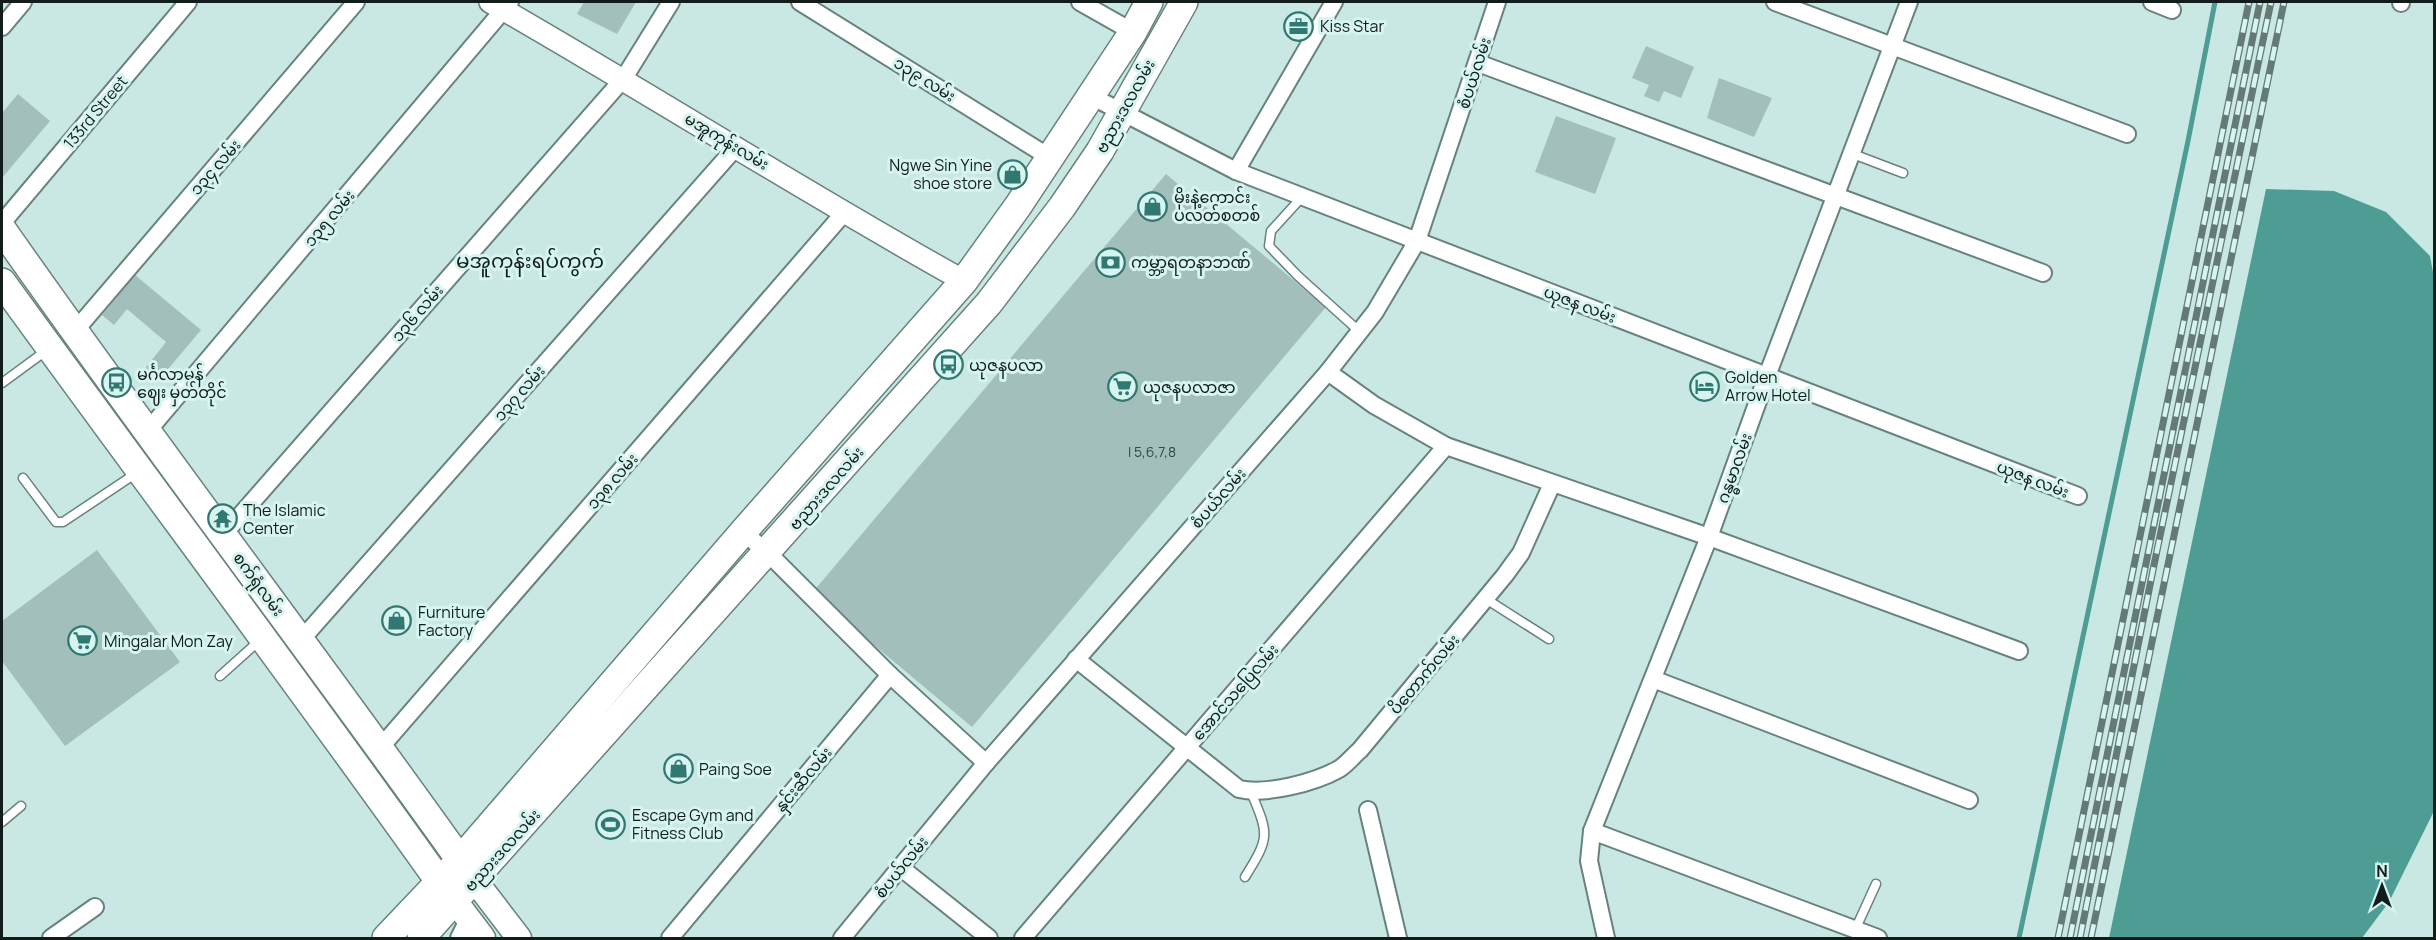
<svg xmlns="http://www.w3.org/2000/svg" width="2436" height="940" viewBox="0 0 2436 940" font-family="Manrope,'Noto Sans Myanmar',sans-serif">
<rect width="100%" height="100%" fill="#c9e7e3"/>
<polygon fill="#4d9d95" points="2266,189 2334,191 2386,212 2430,256 2434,278 2434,811 2389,902 2362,938 2109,938"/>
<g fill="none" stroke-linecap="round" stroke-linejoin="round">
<polyline stroke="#4d9d95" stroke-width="5" points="2019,938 2188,141 2215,2"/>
</g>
<g fill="#a3bfbb">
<polygon points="584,2 636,2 617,34 577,14"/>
<polygon points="1646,46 1694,67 1681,98 1664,91 1659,102 1644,96 1649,85 1632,78"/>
<polygon points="1719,78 1772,98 1754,137 1707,118"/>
<polygon points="18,94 50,121 2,178 2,113"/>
<polygon points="1556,116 1616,138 1595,194 1535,172"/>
<polygon points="1166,174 1326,307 972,727 812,593"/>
<polygon points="135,275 201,330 158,381 144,370 166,342 127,309 114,325 102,315"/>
<polygon points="97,550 180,662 65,746 2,661 2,621"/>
</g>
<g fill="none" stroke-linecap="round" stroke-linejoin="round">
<defs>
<g id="service">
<polyline points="1853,154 1903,173"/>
<polyline points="1302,197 1271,231 1269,246 1298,276 1360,332"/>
<polyline points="2,383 47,350"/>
<polyline points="23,478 56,522 63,522 138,472"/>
<polyline points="1486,599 1549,639"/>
<polyline points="220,676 260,640"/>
<polyline points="2,822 21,806"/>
<path d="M1245,877c25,-40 24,-42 6,-85"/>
<polyline points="1855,930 1876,884"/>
</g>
<g id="minor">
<polyline points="800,2 1049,157"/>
<polyline points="1080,2 1133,32"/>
<polyline points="1775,2 2127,134"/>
<polyline points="2152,2 2172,10"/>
<polyline points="2401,3 2401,2"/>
<polyline points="2,27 23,2"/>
<polyline points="1478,63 2043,273"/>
<polyline points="1089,95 1236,171 2078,496"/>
<polyline points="1236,171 1334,2"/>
<polyline points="2,223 188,2"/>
<polyline points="74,332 356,2"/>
<polyline points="1328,372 1374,405 1446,446 1709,537 2019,651"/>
<polyline points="146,433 510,2"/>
<polyline points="743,532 768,553 890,675 986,763"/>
<polyline points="223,535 624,78 671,2"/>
<polyline points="301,640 737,146"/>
<path d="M1076,659l163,130c27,6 75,-6 100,-20 7,-4 14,-13 21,-19l145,-175 16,-22 31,-69"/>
<polyline points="1653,679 1969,800"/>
<polyline points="380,748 843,214"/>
<polyline points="1368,810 1398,938"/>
<polyline points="1592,831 1878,938"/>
<polyline points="900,867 989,938"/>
<polyline points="51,938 95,907"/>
<polyline points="459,938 468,920"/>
<polyline points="670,938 890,675"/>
<polyline points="842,938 986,763 1328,372 1375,312 1417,241 1497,2"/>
<polyline points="1023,938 1446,446"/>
<polyline points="1606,938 1589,861 1592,831 1709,537 1767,376 1909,2"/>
</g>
<path id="tertiary" d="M490,2c159,91 314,190 474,279"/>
<g id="secondary">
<polyline points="463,865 519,938"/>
<polyline points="443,885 483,938"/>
</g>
<g id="primary">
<path d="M2,229c149,213 307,419 458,631"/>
<path d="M2,282c145,200 294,398 437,599"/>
<polyline points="386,938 460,860 743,532 964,281 1018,206 1133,32 1149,2"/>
<polyline points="421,938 989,303 1062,207 1100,151 1184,2"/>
</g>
</defs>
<use href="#service" stroke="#68837f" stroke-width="11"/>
<use href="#minor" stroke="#68837f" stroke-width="20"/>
<use href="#tertiary" stroke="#68837f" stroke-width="24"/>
<use href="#secondary" stroke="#68837f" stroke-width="27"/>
<use href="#primary" stroke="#68837f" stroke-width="30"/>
<use href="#service" stroke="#fff" stroke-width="8"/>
<use href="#minor" stroke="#fff" stroke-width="16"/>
<use href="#tertiary" stroke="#fff" stroke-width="21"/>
<use href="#secondary" stroke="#fff" stroke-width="24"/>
<use href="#primary" stroke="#fff" stroke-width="27"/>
<defs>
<g id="rail">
<polyline points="2058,938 2249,2"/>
<polyline points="2070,938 2260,2"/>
<polyline points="2080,938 2154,565 2271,2"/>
<polyline points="2091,938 2284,2"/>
</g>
</defs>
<use href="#rail" stroke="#657976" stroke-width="7"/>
<use href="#rail" stroke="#d6f4f0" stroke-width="4.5" stroke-dasharray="14" stroke-linecap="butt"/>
</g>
<defs>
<symbol id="office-ring" viewBox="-11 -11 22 22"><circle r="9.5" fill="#d6f4f0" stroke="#307871" stroke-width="1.5"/><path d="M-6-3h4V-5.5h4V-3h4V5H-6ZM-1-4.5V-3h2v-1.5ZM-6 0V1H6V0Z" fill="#307871"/></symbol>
<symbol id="shop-ring" viewBox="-11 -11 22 22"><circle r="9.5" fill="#d6f4f0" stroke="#307871" stroke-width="1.5"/><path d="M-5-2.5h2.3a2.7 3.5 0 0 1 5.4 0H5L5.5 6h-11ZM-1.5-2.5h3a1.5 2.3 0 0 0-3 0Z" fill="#307871"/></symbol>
<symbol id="bank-ring" viewBox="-11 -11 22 22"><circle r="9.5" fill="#d6f4f0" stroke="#307871" stroke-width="1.5"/><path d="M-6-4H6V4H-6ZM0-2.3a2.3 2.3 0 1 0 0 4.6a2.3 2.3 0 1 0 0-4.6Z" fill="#307871"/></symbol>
<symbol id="bus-ring" viewBox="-11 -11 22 22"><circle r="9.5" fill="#d6f4f0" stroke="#307871" stroke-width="1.5"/><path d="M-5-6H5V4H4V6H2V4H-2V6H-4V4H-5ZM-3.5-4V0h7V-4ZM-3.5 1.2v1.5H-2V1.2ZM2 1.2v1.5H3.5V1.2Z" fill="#307871"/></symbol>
<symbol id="hotel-ring" viewBox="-11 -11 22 22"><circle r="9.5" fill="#d6f4f0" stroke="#307871" stroke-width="1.5"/><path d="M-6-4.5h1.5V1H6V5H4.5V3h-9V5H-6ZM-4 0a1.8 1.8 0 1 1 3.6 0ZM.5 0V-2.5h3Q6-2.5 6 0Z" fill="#307871"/></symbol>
<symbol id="supermarket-ring" viewBox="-11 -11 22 22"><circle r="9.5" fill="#d6f4f0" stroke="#307871" stroke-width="1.5"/><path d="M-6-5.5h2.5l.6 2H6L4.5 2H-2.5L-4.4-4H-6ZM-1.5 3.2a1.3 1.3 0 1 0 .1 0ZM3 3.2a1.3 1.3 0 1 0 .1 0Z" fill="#307871"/></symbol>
<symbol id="temple-ring" viewBox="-11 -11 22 22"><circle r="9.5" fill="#d6f4f0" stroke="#307871" stroke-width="1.5"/><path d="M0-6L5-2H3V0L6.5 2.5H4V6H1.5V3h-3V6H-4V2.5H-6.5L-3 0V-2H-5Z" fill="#307871"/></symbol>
<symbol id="stadium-ring" viewBox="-11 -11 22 22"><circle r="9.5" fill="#d6f4f0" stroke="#307871" stroke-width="1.5"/><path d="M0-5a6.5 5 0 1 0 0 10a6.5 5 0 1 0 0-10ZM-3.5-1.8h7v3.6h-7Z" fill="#307871"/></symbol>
</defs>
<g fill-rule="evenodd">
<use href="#office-ring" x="1282" y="10" width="33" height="33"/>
<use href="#shop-ring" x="996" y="158" width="33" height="33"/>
<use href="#shop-ring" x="1136" y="190" width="33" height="33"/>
<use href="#bank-ring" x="1094" y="246" width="33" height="33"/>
<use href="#bus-ring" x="932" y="348" width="33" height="33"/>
<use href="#bus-ring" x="100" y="366" width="33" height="33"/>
<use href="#hotel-ring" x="1688" y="370" width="33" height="33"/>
<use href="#supermarket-ring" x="1106" y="370" width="33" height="33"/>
<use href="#temple-ring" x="206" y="502" width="33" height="33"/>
<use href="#shop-ring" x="380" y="604" width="33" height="33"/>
<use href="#supermarket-ring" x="66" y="624" width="33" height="33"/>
<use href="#shop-ring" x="662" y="752" width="33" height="33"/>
<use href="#stadium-ring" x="594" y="808" width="33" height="33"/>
</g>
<g text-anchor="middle" stroke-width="6" stroke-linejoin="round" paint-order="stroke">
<g font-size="14" fill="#364643">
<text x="1152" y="457">I 5,6,7,8</text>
</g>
<g font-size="16" fill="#121d1b" stroke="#d6f4f0" text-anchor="start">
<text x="1320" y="32">Kiss Star</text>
<text x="992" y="171" text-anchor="end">Ngwe Sin Yine<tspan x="992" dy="18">shoe store</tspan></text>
<text x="1174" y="203">မိုးနဲ့ကောင်း<tspan x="1174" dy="18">ပလတ်စတစ်</tspan></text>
<text x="1131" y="268">ကမ္ဘာ့ရတနာဘဏ်</text>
<text x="969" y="371">ယုဇနပလာ</text>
<text x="137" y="380">မင်္ဂလာမွန်<tspan x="137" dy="18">ဈေး မှတ်တိုင်</tspan></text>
<text x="1725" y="383">Golden<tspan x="1725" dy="18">Arrow Hotel</tspan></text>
<text x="1143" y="393">ယုဇနပလာဇာ</text>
<text x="243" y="516">The Islamic<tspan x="243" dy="18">Center</tspan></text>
<text x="418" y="618">Furniture<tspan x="418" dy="18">Factory</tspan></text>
<text x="104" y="647">Mingalar Mon Zay</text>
<text x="699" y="775">Paing Soe</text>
<text x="632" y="821">Escape Gym and<tspan x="632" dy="18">Fitness Club</tspan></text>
</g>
<g font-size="16" fill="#121d1b" stroke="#d6f4f0">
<text transform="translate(1474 73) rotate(-72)" y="6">စံပယ်လမ်း</text>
<text transform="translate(925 79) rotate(32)" y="6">၁၃၉ လမ်း</text>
<text transform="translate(1125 106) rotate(-61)" y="6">ဗညားဒလလမ်း</text>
<text transform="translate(95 112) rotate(-50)" y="6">133rd Street</text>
<text transform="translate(727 141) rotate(31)" y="6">မအူကုန်းလမ်း</text>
<text transform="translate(215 167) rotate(-49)" y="6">၁၃၄ လမ်း</text>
<text transform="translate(329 218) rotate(-50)" y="6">၁၃၅ လမ်း</text>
<text transform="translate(1580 304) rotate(21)" y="6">ယုဇန လမ်း</text>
<text transform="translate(417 313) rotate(-49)" y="6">၁၃၆ လမ်း</text>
<text transform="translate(519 393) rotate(-49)" y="6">၁၃၇ လမ်း</text>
<text transform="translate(1734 468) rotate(-70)" y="6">ဂန္ဓမာလမ်း</text>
<text transform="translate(2033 479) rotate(21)" y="6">ယုဇန လမ်း</text>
<text transform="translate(612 481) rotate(-49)" y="6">၁၃၈ လမ်း</text>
<text transform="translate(826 488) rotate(-49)" y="6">ဗညားဒလလမ်း</text>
<text transform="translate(1218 498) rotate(-49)" y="6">စံပယ်လမ်း</text>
<text transform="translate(259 584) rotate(54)" y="6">စက်ရုံလမ်း</text>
<text transform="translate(1424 674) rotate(-50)" y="6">ပိတောက်လမ်း</text>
<text transform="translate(1235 692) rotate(-49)" y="6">အောင်သပြေလမ်း</text>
<text transform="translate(803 779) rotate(-50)" y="6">နှင်းဆီလမ်း</text>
<text transform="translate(502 850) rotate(-48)" y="6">ဗညားဒလလမ်း</text>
<text transform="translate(901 867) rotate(-51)" y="6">စံပယ်လမ်း</text>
</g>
<g font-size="20" fill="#121d1b" stroke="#d6f4f0">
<text x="530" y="268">မအူကုန်းရပ်ကွက်</text>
</g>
</g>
<rect width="2436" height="940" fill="none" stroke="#121d1b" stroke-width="6"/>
<g transform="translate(2382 886)" stroke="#d6f4f0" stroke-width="4.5" paint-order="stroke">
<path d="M0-4.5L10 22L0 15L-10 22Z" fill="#121d1b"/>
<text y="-9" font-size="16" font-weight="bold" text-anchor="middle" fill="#121d1b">N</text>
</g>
</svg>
